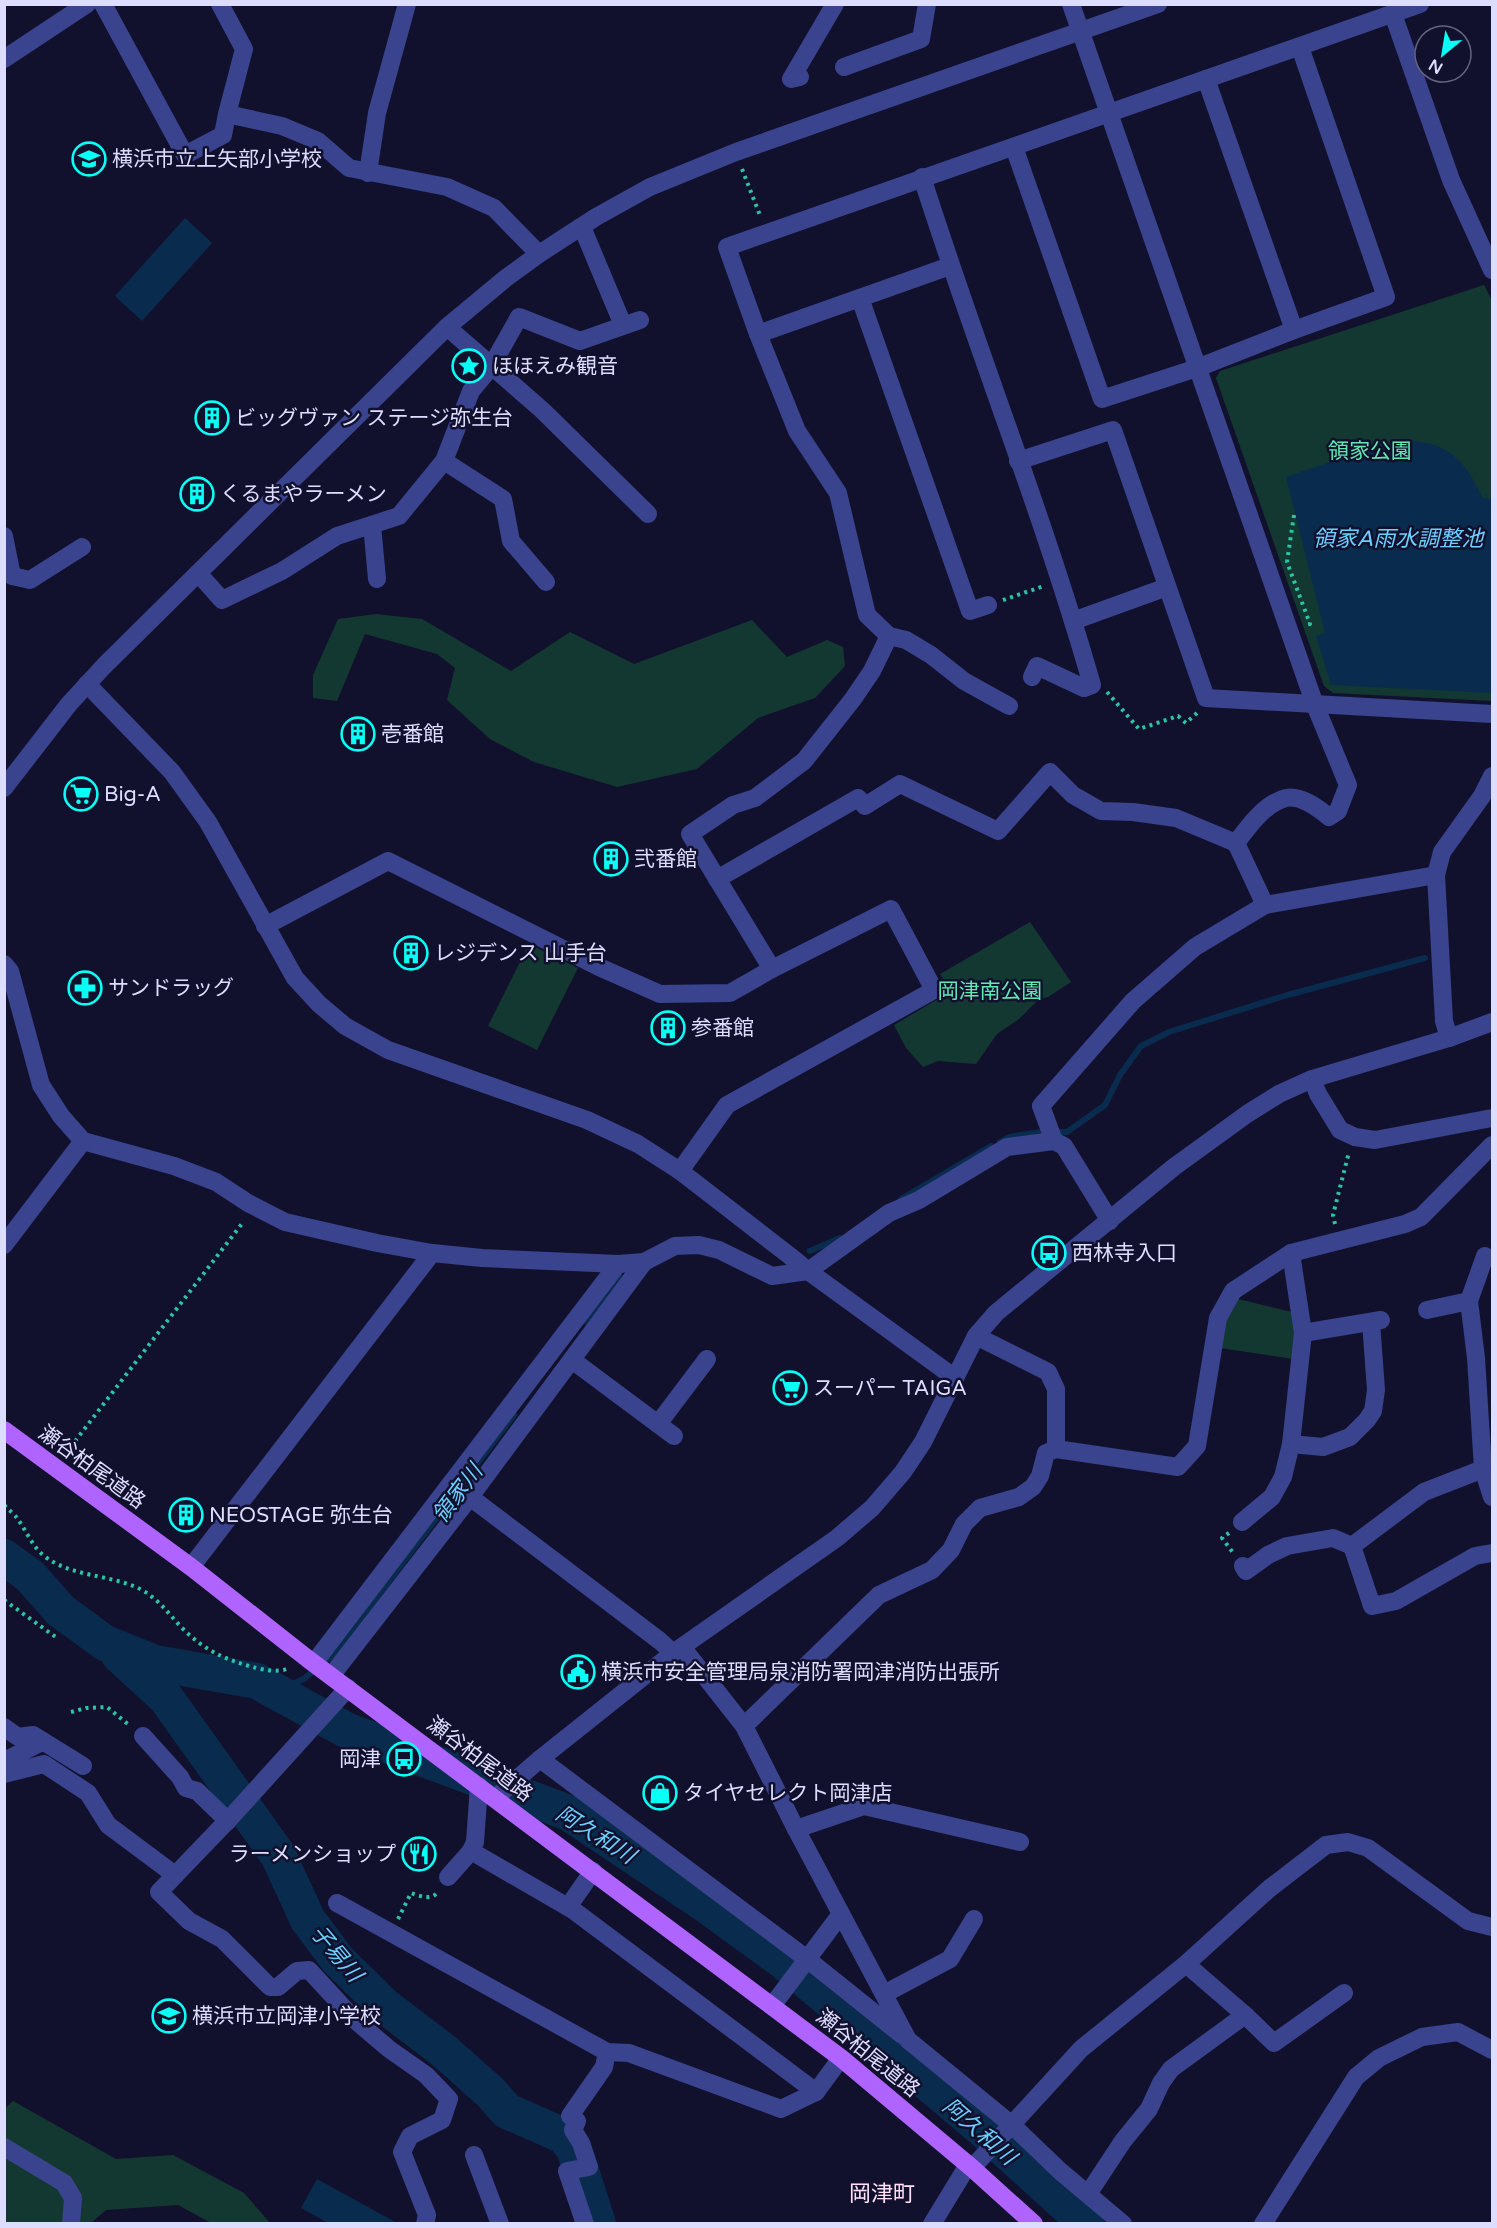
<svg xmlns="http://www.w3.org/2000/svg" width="1497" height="2228" viewBox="0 0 1497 2228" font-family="'Varela Round','Noto Sans JP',sans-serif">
<rect width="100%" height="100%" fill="#12112d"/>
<g fill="#133831">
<polygon points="1484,285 1492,300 1492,701 1333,693 1324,686 1216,378 1220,371"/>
<polygon points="376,614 422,619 511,671 570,632 634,664 752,620 787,657 827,640 843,647 845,666 815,698 758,718 697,769 617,787 534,762 490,739 447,700 455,668 437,654 365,634 337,701 313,698 313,675 338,619"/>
<polygon points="1030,922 1071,982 1048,997 1038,1000 1019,1019 997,1034 976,1064 938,1061 923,1067 906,1048 894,1025 950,992 940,974"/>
<polygon points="529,944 578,968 537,1050 488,1026"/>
<polygon points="1238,1299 1292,1312 1296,1333 1294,1359 1220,1348 1222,1321"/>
<polygon points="13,2101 116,2159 173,2155 244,2193 270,2223 211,2223 178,2205 106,2210 91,2223 5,2223 4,2109"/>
</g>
<g fill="#092c4e">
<polygon points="185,218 212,243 142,321 115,296"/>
<path d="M1395,440c50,1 66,13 88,58l9,1v194l-161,-8 -15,-49 9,-3 -39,-156z"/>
<polygon points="317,2179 397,2223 328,2223 301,2208"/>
</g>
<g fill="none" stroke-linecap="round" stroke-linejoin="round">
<g stroke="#092c4e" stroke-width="6">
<polyline points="1000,1142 1009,1137 1041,1132 1067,1132 1105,1105 1120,1075 1141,1046 1169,1032 1284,996 1425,958"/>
<polyline points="901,1199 991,1146"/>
<polyline points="810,1251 840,1238"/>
<polyline points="585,1321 621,1278"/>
<polyline points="325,1662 335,1653 514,1415"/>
<polyline points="277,1692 305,1678 317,1668"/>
</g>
<g stroke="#092c4e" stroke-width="36">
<polyline points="4,1557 30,1576 61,1611 105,1643 155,1663 257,1681 346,1730 569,1813 703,1903 783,1961 981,2128 1087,2224"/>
<polyline points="119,1655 166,1698 278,1855 308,1920 338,1960 385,2006 444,2051 490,2092 507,2111 564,2136 574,2149 598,2224"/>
</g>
<g stroke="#2cc4a5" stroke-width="4" stroke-dasharray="3 4.5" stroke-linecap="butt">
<polyline points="742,169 761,218"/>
<polyline points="1294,515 1287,562 1310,624 1304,625"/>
<polyline points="1003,600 1044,586"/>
<polyline points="1107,692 1139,729 1178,716 1186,723 1198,712"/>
<polyline points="1335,1224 1333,1215 1349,1152"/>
<polyline points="66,1453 244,1221"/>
<path d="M4,1505c5,5 10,9 13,13 9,12 15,28 27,38 28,21 63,18 94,32 19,9 30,25 44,40 21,21 43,32 71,39 10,3 26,6 36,1"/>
<polyline points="1229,1533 1222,1538 1234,1554"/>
<polyline points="4,1600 57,1638"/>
<polyline points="71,1712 86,1708 107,1707 129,1725"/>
<path d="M398,1919l13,-26c9,3 20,8 27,-1"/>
</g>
<g stroke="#3a438e" stroke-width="18">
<polyline points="103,4 185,155 223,135 227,114 282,126 318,141 349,168 447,187 494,208 539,254"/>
<polyline points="220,4 244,49 227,114"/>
<path d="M1071,4l244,701 33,80 -10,26 -9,6c-11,-9 -28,-22 -43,-19 -21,5 -38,29 -50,45"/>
<polyline points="1393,14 1451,180 1492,270"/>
<polyline points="4,59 87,4"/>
<polyline points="844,67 921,39 927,4"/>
<polyline points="800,77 791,79 835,4"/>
<polyline points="1206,79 1294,330"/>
<polyline points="1014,147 1102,399 1197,368 1294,330 1386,297 1300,47"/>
<polyline points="368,173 377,113 407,4"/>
<path d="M922,177c54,171 121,336 170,508l-8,3 -47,-22 -5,11"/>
<polyline points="582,227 623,325"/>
<polyline points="860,298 970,611 988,605"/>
<polyline points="447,327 542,410 648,514"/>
<polyline points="758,334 950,266"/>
<polyline points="444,461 503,499 511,541 546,582"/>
<polyline points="1018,461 1113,430 1206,698 1492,714"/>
<polyline points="372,525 377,579"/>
<polyline points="4,536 12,576 30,580 82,547"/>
<polyline points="198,573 222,600 282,571 337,536 399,516 444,461 471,391 491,367 519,317 580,341 640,320"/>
<polyline points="1073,621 1167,587"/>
<polyline points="87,684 172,772 208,822 295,978 319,1004 345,1026 388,1050 587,1120 638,1144 680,1171 790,1256 808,1271 955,1378"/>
<polyline points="1009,706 964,681 931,655 906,640 889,636 867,615 838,493 797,431 758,334 727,247 1420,4"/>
<polyline points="4,788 69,704 104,666 447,327 506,278 539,254 596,217 650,187 736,152 1158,4"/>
<polyline points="717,879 858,798 865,806 900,784 998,831 1050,772 1073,795 1101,811 1133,812 1176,818 1236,843 1265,905"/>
<polyline points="265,926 388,861 599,967 660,994 730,993 772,969 690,834 733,805 755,798 804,761 853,699 872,671 889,636"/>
<polyline points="4,964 10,971 41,1085 61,1116 83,1141 174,1166 216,1182 248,1203 285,1222 377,1243 432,1253 482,1258 618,1264 644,1262 675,1246 699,1245 719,1250 772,1276 808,1271 889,1213 919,1200 1007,1147 1054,1141 1041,1106 1133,1001 1195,947 1265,905 1436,875"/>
<polyline points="1449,1038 1444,1021 1436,875 1442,852 1482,796 1492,776"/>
<polyline points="1312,1079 1318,1094 1340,1130 1355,1137 1375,1140 1492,1118"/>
<polyline points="1054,1141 1064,1146 1110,1221"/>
<polyline points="680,1171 727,1105 934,990 891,909 772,969"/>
<polyline points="4,1245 83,1141"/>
<polyline points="1485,1256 1469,1301 1476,1358 1483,1469 1424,1492 1352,1546 1372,1606 1396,1601 1475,1556 1492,1553"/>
<polyline points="1427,1310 1469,1301"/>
<polyline points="1303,1333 1381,1320"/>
<polyline points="976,1336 1048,1372 1056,1389 1056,1449 1178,1467 1197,1446 1218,1318 1233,1291 1291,1253 1405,1224 1421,1217 1492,1145"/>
<polyline points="572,1360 674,1436"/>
<polyline points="658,1424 707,1359"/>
<polyline points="1291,1444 1323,1447 1350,1437 1367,1420 1373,1411 1376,1390 1371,1322"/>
<polyline points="1483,1469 1492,1497"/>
<polyline points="470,1497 660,1641 673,1653"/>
<polyline points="1242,1522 1272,1497 1283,1477 1291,1444 1303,1333 1291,1253"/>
<polyline points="1243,1566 1246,1571 1268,1555 1287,1546 1333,1538 1352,1546"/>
<polyline points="191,1567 432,1253"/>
<polyline points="682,1647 744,1726 796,1829 908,2040 1012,2125 1060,2171 1123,2224"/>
<polyline points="314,1663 618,1264"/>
<polyline points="331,1676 470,1497 644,1262"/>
<polyline points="348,1688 232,1816 159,1892 189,1921 222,1939 270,1987 278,1987 297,1971 309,1970 355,2020 389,2049 426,2075 449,2099 442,2120 410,2136 402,2152 427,2215 425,2224"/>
<polyline points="744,1726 879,1595 932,1570 951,1550 964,1524 980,1508 1019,1497 1033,1487 1040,1476 1046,1453 1056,1449"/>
<polyline points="4,1727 18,1737 33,1735 83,1766"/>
<polyline points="143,1736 180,1777 186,1788 197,1791 228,1821"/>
<polyline points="540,1759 807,1959 902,2035"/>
<polyline points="4,1761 42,1742"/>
<polyline points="4,1774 44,1764 88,1793 108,1825 175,1875"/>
<polyline points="479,1786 475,1842 471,1851 573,1910 816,2092"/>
<polyline points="495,1798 540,1759 673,1653 837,1538 872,1508 903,1472 923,1442 976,1336 996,1313 1174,1167 1247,1114 1279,1094 1312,1079 1449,1038 1492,1022"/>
<polyline points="796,1829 864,1806 1020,1842"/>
<polyline points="448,1877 471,1851"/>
<polyline points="337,1903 607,2052 629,2053 781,2109 816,2092 841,2058"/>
<polyline points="568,1907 593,1871"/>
<polyline points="884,1994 950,1959 974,1919"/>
<polyline points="772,2006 841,1914"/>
<polyline points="1245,2015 1274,2043 1344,1993"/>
<polyline points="4,2147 64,2183 73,2198 71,2224"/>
<polyline points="474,2155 500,2224"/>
<polyline points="972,2168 1081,2049 1186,1964 1270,1888 1326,1845 1348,1842 1368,1848 1468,1921 1492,1927"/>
<polyline points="1088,2194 1123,2141 1149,2109 1161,2083 1171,2069 1245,2015 1186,1964"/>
<polyline points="585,2224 567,2171 589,2167 581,2143 573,2130 577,2121 570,2116 604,2067 607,2052"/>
<polyline points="932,2224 968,2165"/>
<polyline points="1263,2224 1356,2077 1379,2058 1422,2037 1458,2032 1492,2050"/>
</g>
<polyline stroke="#af64ff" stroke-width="18" points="4,1430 191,1567 308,1659 841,2058 972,2168 1034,2224"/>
</g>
<defs>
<symbol id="school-ring" viewBox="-11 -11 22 22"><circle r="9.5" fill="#12112d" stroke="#09fff5" stroke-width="1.5"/><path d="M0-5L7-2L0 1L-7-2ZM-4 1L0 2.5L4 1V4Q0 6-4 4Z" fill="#09fff5"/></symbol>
<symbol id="sight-ring" viewBox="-11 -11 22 22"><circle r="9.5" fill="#12112d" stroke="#09fff5" stroke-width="1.5"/><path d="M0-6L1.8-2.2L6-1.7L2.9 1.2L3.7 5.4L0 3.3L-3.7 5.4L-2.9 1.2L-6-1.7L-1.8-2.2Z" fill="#09fff5"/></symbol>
<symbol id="building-ring" viewBox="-11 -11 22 22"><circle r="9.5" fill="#12112d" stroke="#09fff5" stroke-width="1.5"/><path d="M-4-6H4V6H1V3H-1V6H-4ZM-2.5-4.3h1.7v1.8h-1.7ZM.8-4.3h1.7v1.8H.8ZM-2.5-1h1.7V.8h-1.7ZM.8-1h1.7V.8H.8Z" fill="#09fff5"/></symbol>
<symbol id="supermarket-ring" viewBox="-11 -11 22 22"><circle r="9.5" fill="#12112d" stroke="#09fff5" stroke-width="1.5"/><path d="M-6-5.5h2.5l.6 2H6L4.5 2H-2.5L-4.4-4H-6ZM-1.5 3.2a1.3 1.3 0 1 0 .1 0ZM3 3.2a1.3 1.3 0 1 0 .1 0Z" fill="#09fff5"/></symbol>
<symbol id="pharmacy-ring" viewBox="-11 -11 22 22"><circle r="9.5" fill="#12112d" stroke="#09fff5" stroke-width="1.5"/><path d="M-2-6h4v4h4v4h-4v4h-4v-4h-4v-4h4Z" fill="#09fff5"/></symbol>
<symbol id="bus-ring" viewBox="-11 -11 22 22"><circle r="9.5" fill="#12112d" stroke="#09fff5" stroke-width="1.5"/><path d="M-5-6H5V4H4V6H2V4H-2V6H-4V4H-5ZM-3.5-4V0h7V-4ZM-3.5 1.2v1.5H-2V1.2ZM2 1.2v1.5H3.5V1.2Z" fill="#09fff5"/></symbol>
<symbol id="civic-ring" viewBox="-11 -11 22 22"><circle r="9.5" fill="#12112d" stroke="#09fff5" stroke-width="1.5"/><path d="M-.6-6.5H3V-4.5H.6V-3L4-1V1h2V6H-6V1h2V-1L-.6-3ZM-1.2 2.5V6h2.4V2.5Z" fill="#09fff5"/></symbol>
<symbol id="shop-ring" viewBox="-11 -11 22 22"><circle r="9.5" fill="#12112d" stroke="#09fff5" stroke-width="1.5"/><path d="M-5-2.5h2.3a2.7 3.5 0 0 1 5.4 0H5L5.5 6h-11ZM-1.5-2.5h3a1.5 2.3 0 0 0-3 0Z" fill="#09fff5"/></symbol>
<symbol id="restaurant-ring" viewBox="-11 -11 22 22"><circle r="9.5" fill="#12112d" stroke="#09fff5" stroke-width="1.5"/><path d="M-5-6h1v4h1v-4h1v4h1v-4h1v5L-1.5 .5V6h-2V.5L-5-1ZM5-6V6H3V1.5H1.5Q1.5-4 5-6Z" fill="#09fff5"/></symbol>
</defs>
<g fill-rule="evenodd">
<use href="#school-ring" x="70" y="140" width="38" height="38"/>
<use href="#sight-ring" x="450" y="347" width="38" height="38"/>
<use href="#building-ring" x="193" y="399" width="38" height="38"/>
<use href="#building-ring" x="178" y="475" width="38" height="38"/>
<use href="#building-ring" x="339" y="715" width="38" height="38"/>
<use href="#supermarket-ring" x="62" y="775" width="38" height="38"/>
<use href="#building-ring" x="592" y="840" width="38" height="38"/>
<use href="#building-ring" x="392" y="934" width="38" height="38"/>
<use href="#pharmacy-ring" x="66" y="969" width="38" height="38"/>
<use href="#building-ring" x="649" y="1009" width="38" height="38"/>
<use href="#bus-ring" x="1030" y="1234" width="38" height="38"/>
<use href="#supermarket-ring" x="771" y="1369" width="38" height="38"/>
<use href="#building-ring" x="167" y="1496" width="38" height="38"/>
<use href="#civic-ring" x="559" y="1653" width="38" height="38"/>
<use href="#bus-ring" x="385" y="1740" width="38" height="38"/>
<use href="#shop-ring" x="641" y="1774" width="38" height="38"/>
<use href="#restaurant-ring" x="400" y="1835" width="38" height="38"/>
<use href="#school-ring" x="150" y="1997" width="38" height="38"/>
</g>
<g text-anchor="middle" stroke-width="5" stroke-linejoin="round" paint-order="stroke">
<g font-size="21" fill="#dddeff" stroke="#12112d" text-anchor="start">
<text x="112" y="166">横浜市立上矢部小学校</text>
<text x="492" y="373">ほほえみ観音</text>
<text x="235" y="425">ビッグヴァン ステージ弥生台</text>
<text x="220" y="501">くるまやラーメン</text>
<text x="381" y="741">壱番館</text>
<text x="104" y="801">Big-A</text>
<text x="634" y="866">弐番館</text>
<text x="434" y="960">レジデンス 山手台</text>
<text x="108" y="995">サンドラッグ</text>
<text x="691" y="1035">参番館</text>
<text x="1072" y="1260">西林寺入口</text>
<text x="813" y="1395">スーパー TAIGA</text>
<text x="209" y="1522">NEOSTAGE 弥生台</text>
<text x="601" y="1679">横浜市安全管理局泉消防署岡津消防出張所</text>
<text x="381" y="1766" text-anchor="end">岡津</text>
<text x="683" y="1800">タイヤセレクト岡津店</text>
<text x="396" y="1861" text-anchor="end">ラーメンショップ</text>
<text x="192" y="2023">横浜市立岡津小学校</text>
</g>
<g font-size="21" fill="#63e6b2" stroke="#12112d">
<text x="1370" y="458">領家公園</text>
<text x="990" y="998">岡津南公園</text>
</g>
<g font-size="21" fill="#dddeff" stroke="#12112d">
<text transform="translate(92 1467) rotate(36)" y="7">瀬谷柏尾道路</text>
<text transform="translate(480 1759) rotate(37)" y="7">瀬谷柏尾道路</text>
<text transform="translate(868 2053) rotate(39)" y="7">瀬谷柏尾道路</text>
</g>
<g font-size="22" font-style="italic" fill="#6bcfff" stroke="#12112d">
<text x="1398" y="546">領家A雨水調整池</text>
<text transform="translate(457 1493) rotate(-53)" y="8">領家川</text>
<text transform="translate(596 1834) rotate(32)" y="8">阿久和川</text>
<text transform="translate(337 1953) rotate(50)" y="8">子易川</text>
<text transform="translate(980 2131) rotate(41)" y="8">阿久和川</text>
</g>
<g font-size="22" fill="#ffdff8" stroke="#12112d">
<text x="882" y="2201">岡津町</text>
</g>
</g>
<rect width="1497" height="2228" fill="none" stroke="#dddeff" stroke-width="12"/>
<g transform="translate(1443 54) rotate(210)"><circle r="28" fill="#12112d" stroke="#636381" stroke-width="1.5"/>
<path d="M0-4.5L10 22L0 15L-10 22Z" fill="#09fff5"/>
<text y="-9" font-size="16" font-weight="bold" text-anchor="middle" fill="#dddeff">N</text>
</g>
</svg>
